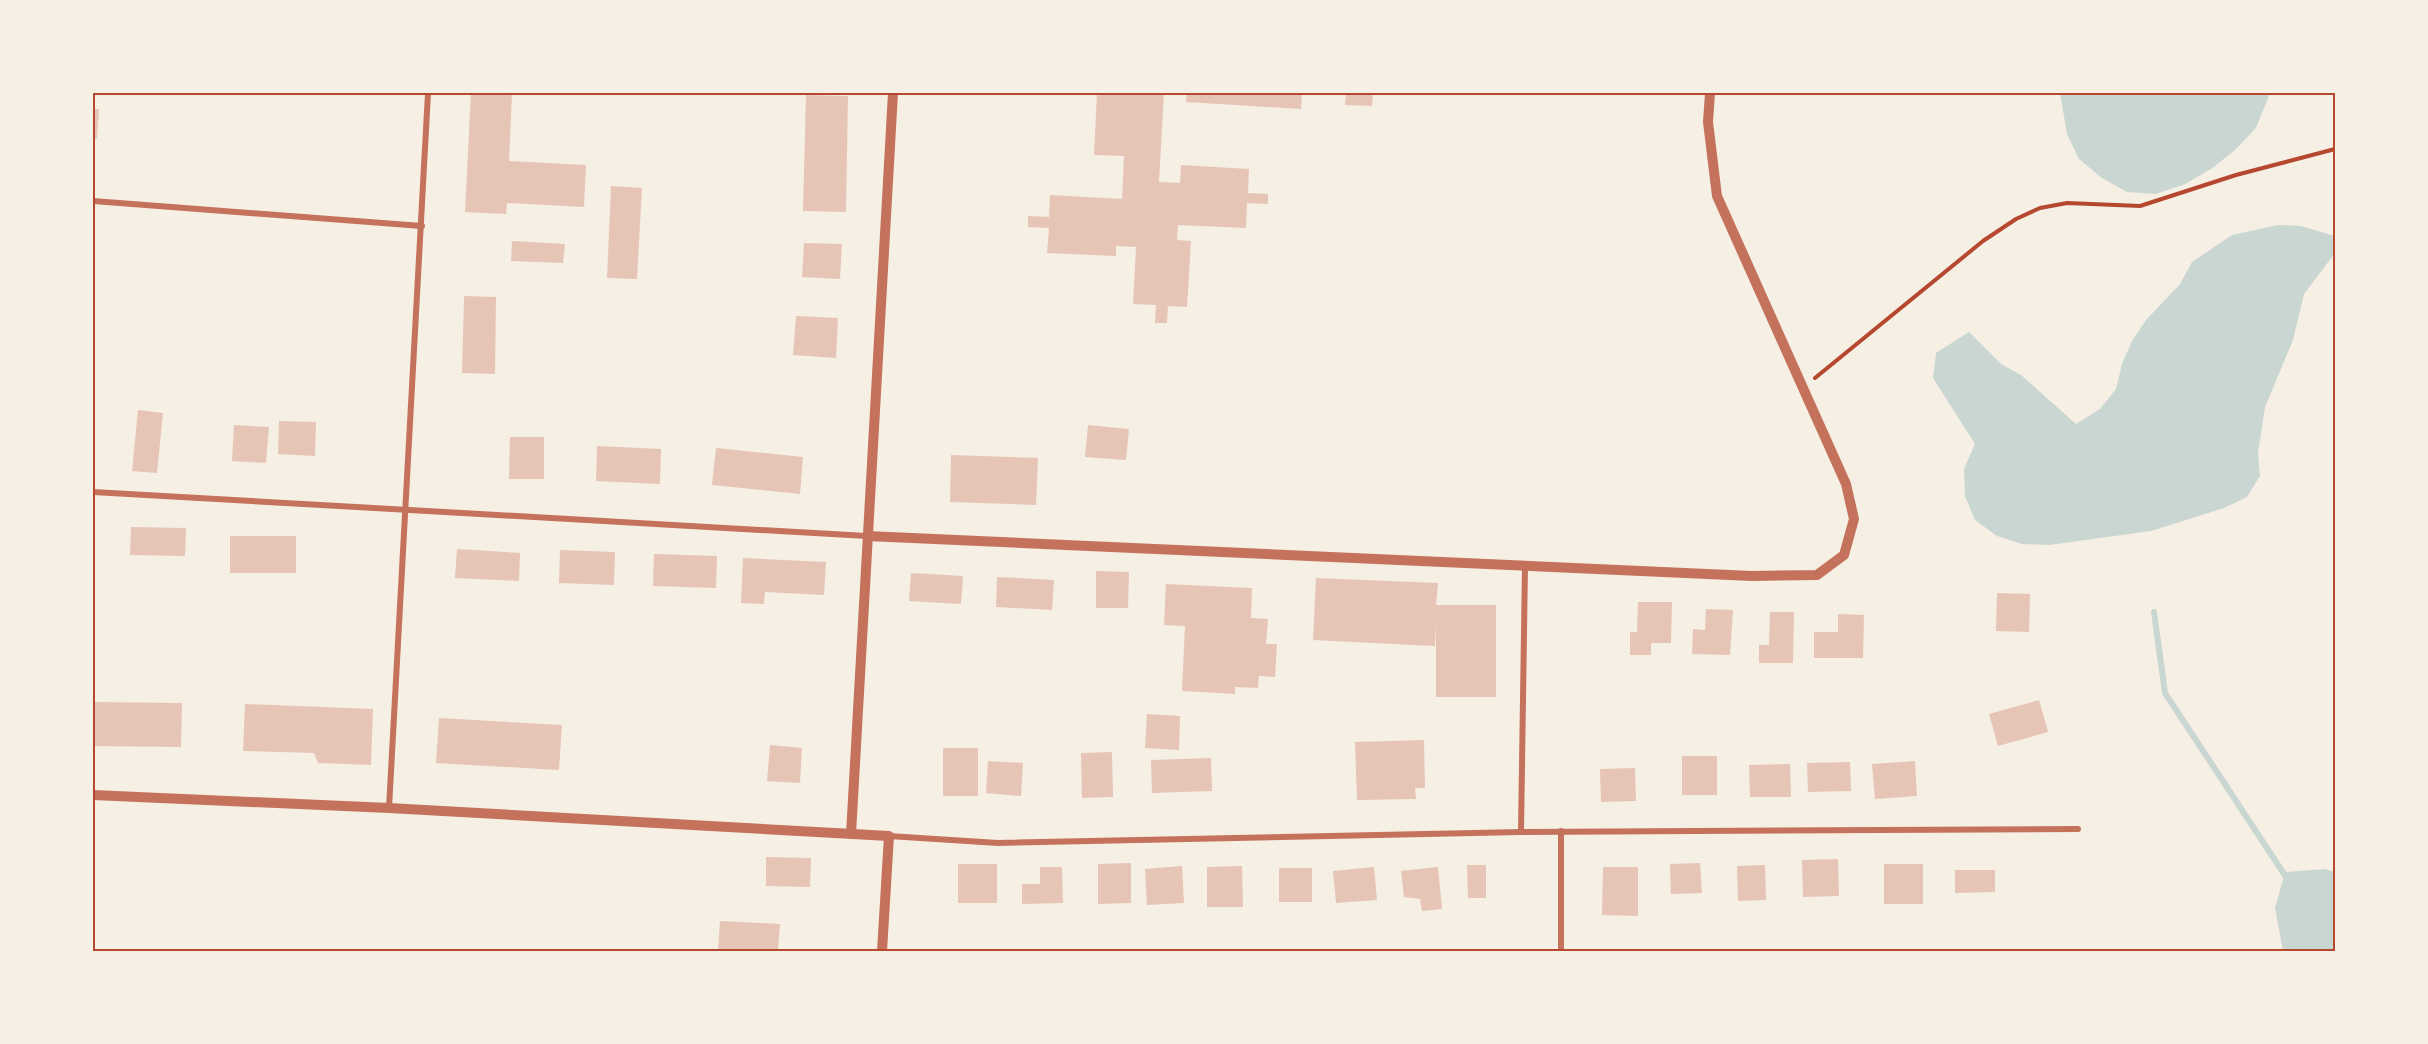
<svg xmlns="http://www.w3.org/2000/svg" width="2428" height="1044" viewBox="0 0 2428 1044" font-family="Overpass,sans-serif">
<rect width="100%" height="100%" fill="#f6efe4"/>
<g fill="#c9d6d2">
<polygon points="2060,93 2270,93 2256,128 2235,150 2211,169 2185,184 2156,194 2127,192 2102,178 2079,159 2067,134"/>
<polygon points="2278,225 2301,226 2335,236 2335,253 2304,294 2293,340 2265,407 2258,453 2260,476 2247,497 2224,508 2151,531 2049,545 2022,544 1997,536 1975,520 1965,496 1964,469 1975,444 1933,378 1936,353 1969,332 2001,364 2021,375 2076,424 2100,409 2116,389 2122,364 2132,341 2146,320 2180,284 2192,262 2232,235"/>
<polygon points="2325,869 2335,872 2335,951 2283,951 2275,908 2285,872"/>
</g>
<g fill="none" stroke-linecap="round" stroke-linejoin="round">
<polyline stroke="#c9d6d2" stroke-width="6" points="2154,612 2165,693 2288,880"/>
</g>
<g fill="#e6c5b7">
<polygon points="471,93 512,93 509,161 586,165 584,207 507,203 506,214 465,212"/>
<polygon points="1097,93 1164,93 1159,182 1180,183 1181,165 1249,169 1248,193 1268,194 1268,204 1247,203 1246,228 1178,225 1177,240 1191,241 1187,307 1168,306 1167,323 1155,323 1156,305 1133,304 1136,247 1116,246 1116,256 1047,253 1049,228 1028,227 1028,216 1049,217 1050,195 1122,199 1124,156 1094,155"/>
<polygon points="1187,93 1302,93 1301,109 1186,102"/>
<polygon points="1346,93 1373,93 1372,106 1345,105"/>
<polygon points="806,95 848,96 846,212 803,211"/>
<polygon points="93,109 99,109 97,139 93,139"/>
<polygon points="611,186 642,188 637,279 607,278"/>
<polygon points="512,241 565,244 563,263 511,261"/>
<polygon points="804,243 842,244 840,279 802,277"/>
<polygon points="464,296 496,297 495,374 462,373"/>
<polygon points="796,316 838,318 836,358 793,355"/>
<polygon points="138,410 163,413 157,473 132,471"/>
<polygon points="279,421 316,422 315,456 278,454"/>
<polygon points="234,425 269,427 266,463 232,461"/>
<polygon points="1088,425 1129,429 1126,460 1085,457"/>
<polygon points="510,437 544,437 544,479 509,479"/>
<polygon points="597,446 661,449 660,484 596,481"/>
<polygon points="716,448 803,457 800,494 712,485"/>
<polygon points="951,455 1038,458 1036,505 950,502"/>
<polygon points="131,527 186,528 185,556 130,555"/>
<rect x="230" y="536" width="66" height="37"/>
<polygon points="457,549 520,553 519,581 455,578"/>
<polygon points="560,550 615,552 614,585 559,583"/>
<polygon points="654,554 717,556 716,588 653,586"/>
<polygon points="743,558 826,562 824,595 765,592 764,604 741,603"/>
<polygon points="1096,571 1129,572 1128,608 1096,608"/>
<polygon points="911,573 963,576 961,604 909,601"/>
<polygon points="997,577 1054,580 1052,610 996,607"/>
<polygon points="1316,578 1438,583 1436,605 1496,605 1496,697 1436,697 1436,625 1435,646 1313,640"/>
<polygon points="1166,584 1252,588 1251,618 1268,619 1266,644 1277,644 1275,677 1259,676 1258,688 1235,687 1235,694 1182,691 1185,626 1164,625"/>
<polygon points="1997,593 2030,594 2029,632 1996,631"/>
<polygon points="1638,602 1672,602 1671,643 1651,643 1651,655 1630,655 1630,632 1637,632"/>
<polygon points="1706,609 1733,610 1730,655 1692,654 1693,629 1705,630"/>
<polygon points="1770,612 1794,612 1793,663 1759,663 1759,645 1769,645"/>
<polygon points="1838,614 1864,615 1863,658 1814,658 1814,632 1838,632"/>
<polygon points="2039,700 2048,732 1998,746 1989,714"/>
<polygon points="93,702 182,703 181,747 93,746"/>
<polygon points="245,704 373,709 371,765 318,763 314,753 243,751"/>
<polygon points="1147,714 1180,716 1179,750 1145,748"/>
<polygon points="439,718 562,725 559,770 436,763"/>
<polygon points="1424,740 1425,788 1415,788 1416,799 1357,800 1355,742"/>
<polygon points="770,745 802,748 800,783 767,781"/>
<rect x="943" y="748" width="35" height="48"/>
<polygon points="1112,752 1113,797 1082,798 1081,753"/>
<rect x="1682" y="756" width="35" height="39"/>
<polygon points="1211,758 1212,791 1152,793 1151,760"/>
<polygon points="988,761 1023,763 1021,796 986,793"/>
<polygon points="1915,761 1917,796 1875,799 1872,764"/>
<polygon points="1850,762 1851,791 1808,792 1807,763"/>
<polygon points="1790,764 1791,797 1750,797 1749,765"/>
<polygon points="1635,768 1636,801 1601,802 1600,769"/>
<polygon points="766,857 811,858 810,887 766,886"/>
<polygon points="1838,859 1839,896 1803,897 1802,860"/>
<polygon points="1131,863 1131,903 1098,904 1098,864"/>
<polygon points="1700,863 1702,893 1671,894 1670,864"/>
<rect x="958" y="864" width="39" height="39"/>
<rect x="1884" y="864" width="39" height="40"/>
<polygon points="1467,865 1486,865 1486,898 1468,898"/>
<polygon points="1765,865 1766,900 1738,901 1737,866"/>
<polygon points="1182,866 1184,903 1147,905 1145,869"/>
<polygon points="1242,866 1243,907 1207,907 1207,867"/>
<polygon points="1040,867 1062,867 1063,903 1022,904 1022,884 1040,884"/>
<polygon points="1374,867 1377,900 1336,903 1333,871"/>
<polygon points="1438,867 1442,909 1422,911 1420,899 1404,897 1401,871"/>
<polygon points="1603,867 1638,867 1638,916 1602,915"/>
<rect x="1279" y="868" width="33" height="34"/>
<polygon points="1955,870 1995,870 1995,892 1955,893"/>
<polygon points="720,921 780,924 778,951 718,951"/>
</g>
<g fill="none" stroke-linecap="round" stroke-linejoin="round">
<polyline stroke="#b5482f" stroke-width="4" points="1815,378 1983,241 2016,219 2040,208 2067,203 2140,206 2236,175 2335,149"/>
<g stroke="#c5725c" stroke-width="6">
<polyline points="93,201 422,226"/>
<polyline points="93,492 867,536"/>
<polyline points="389,808 428,93"/>
<polyline points="1561,831 1561,951"/>
<polyline points="1521,832 1525,566"/>
<polyline points="889,836 998,843 1521,832 2078,829"/>
</g>
<g stroke="#c5725c" stroke-width="10">
<polyline points="867,536 1752,576 1817,575 1844,555 1854,519 1846,484 1717,196 1708,122 1710,93"/>
<polyline points="93,795 389,808 889,836 882,951"/>
<polyline points="851,834 893,93"/>
</g>
</g>
<rect width="2428" height="1044" fill="none" stroke="#f6efe4" stroke-width="189"/>
<rect x="94" y="94" width="2240" height="856" fill="none" stroke="#b5482f" stroke-width="2"/>
</svg>
